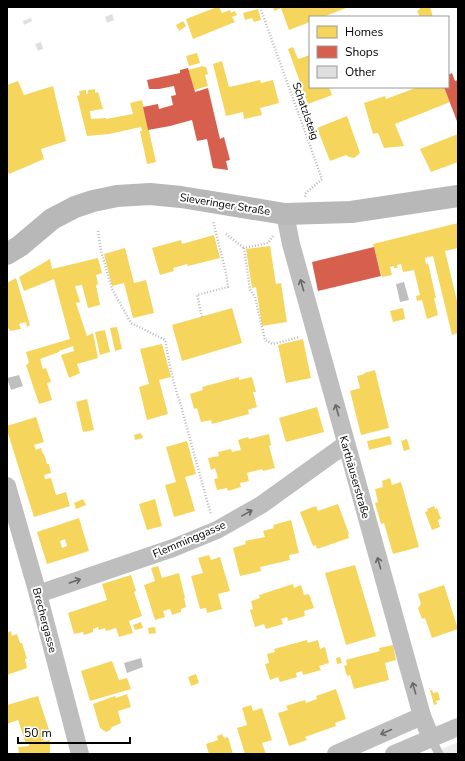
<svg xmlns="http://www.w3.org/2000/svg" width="465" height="761" viewBox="0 0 465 761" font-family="'Nunito Sans',sans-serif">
<rect width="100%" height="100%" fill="#fff"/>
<polygon fill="#ececec" points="458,742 458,754 430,754"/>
<g fill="#bfbfbf">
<polygon points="404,282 409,300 400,302 396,284"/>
<polygon points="19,375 23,386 11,390 7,378"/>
<polygon points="141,658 143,667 127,673 124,663"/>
</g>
<g fill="#f6d55c" fill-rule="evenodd">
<polygon points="217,7 219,7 222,13 230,10 231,13 235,11 237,15 232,17 235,22 193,39 186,19"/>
<polygon points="273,7 346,7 346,8 323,17 310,17 310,22 289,30 281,8 274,11"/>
<polygon points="419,7 430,7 433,17 420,17 417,11 420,9"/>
<polygon points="258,9 261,20 254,22 252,18 245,20 243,13"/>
<polygon points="183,21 186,26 179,31 176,25"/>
<polygon points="293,47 298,59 310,55 310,87 329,87 332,95 308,104 288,49"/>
<polygon points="197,53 200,63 189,66 186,56"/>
<polygon points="222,61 229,87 260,80 261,83 273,80 279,103 260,108 262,115 244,119 243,112 226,116 213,64"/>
<polygon points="203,66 203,67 206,67 208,74 205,75 208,86 194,90 188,70"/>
<polygon points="18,81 24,95 53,86 66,141 41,149 44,159 9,174 7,170 7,85"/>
<polygon points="418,87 444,87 450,102 395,124 404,146 384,148 378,133 373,134 364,103 385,96 386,99"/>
<polygon points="95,89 95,93 98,92 103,109 90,111 91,119 106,118 106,119 133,114 130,103 142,100 156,162 147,164 140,131 142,131 141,127 109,134 87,136 77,96 80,95 79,91 86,90 86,94 88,94 88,90"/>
<polygon points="347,116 360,153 354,158 349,157 346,155 330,161 317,128"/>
<polygon points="458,134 458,162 431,172 420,149"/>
<polygon points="458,223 458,248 445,251 458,305 458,333 452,335 433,256 425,258 426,264 428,263 436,298 434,298 438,315 427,319 422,300 417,301 416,296 420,295 414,270 403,272 401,264 397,265 398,268 394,268 394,266 390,267 392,275 382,277 373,244"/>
<polygon points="214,235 220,258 188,266 187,264 173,268 174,271 160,275 152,248 181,240 182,244"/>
<polygon points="270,246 276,284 281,283 287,322 262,326 256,287 252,288 246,249"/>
<polygon points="125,248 134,283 146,280 154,313 133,318 124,283 112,286 104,254"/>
<polygon points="98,258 102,273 96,275 98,284 96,285 100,305 88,308 82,285 75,286 80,302 76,303 87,336 93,333 98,358 77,364 80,373 69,378 61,355 74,351 73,346 59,351 59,352 40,359 43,369 46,368 51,382 47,383 52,400 39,404 26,365 29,363 26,352 70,339 54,279 24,291 19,277 50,259 52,269"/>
<polygon points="16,278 30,325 27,327 26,322 19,324 21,329 10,331 7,326 7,283"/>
<polygon points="232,308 242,343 182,361 172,325"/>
<polygon points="403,308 405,319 393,322 390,311"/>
<polygon points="117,327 122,349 115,351 110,328"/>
<polygon points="105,330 110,352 100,355 95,332"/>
<polygon points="303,339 311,378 286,383 278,345"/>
<polygon points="162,344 171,377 159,380 168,414 147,420 139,387 149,384 140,349"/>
<polygon points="375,370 389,428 361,435 350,391 360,388 357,376 365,374 364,373"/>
<polygon points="239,377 239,380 252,377 256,392 253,392 257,407 248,410 249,414 212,424 211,420 201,422 197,408 194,409 190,394 203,390 202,387"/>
<polygon points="87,399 94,430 83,432 76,402"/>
<polygon points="317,407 324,432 286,442 279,418"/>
<polygon points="36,417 44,442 34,445 36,450 41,448 43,454 44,454 47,464 49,464 51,473 44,475 45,479 51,478 56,495 66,492 70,506 34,517 7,430 7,426"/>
<polygon points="141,433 143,438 135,440 134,435"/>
<polygon points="269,434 271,445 269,446 275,468 263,471 262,469 247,473 249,481 240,483 241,487 228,491 227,488 217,490 214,479 218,478 215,468 211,470 208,458 219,456 218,452 231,449 232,452 241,450 238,440 248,437 249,439"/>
<polygon points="390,436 392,444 369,450 367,441"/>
<polygon points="407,439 410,449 404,451 401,441"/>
<polygon points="187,441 196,474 185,477 195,511 174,517 165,485 176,482 166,447"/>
<polygon points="390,478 392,485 401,482 419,547 393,554 384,523 381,524 375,503 378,502 375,489 383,487 382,481"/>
<polygon points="83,499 86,505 76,509 74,503"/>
<polygon points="155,499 162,526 147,530 139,504"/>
<polygon points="338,504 349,534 348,534 349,538 317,549 316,545 313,546 300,512 316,506 318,511"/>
<polygon points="434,506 435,509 437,508 441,519 438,520 440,527 432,530 425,512 428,511 427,509"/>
<path d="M79,518l10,33 -42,13 -10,-32zM65,539l2,7 -5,2 -2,-7z"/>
<polygon points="291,520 299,553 289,555 290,560 260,567 261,571 240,576 233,548 246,544 245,541 265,537 263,531 274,528 273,525"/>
<polygon points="209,555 211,560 220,557 230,591 218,594 222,609 207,613 206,608 200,609 191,576 203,573 198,558"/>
<polygon points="355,565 376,636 346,645 325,573"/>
<polygon points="158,566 162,578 179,573 185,598 184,598 186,607 181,609 181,612 172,615 170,609 163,611 165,617 155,620 144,585 155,581 151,568"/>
<polygon points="131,575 136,591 134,592 142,616 129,621 133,633 119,637 116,628 106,631 105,628 99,630 98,627 93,629 93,632 84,635 83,632 74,634 68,613 107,600 102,584"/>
<polygon points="293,584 294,588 301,585 304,595 309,594 314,608 304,611 305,616 288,621 287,617 281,619 283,624 266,629 264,624 255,627 250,610 253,609 251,601 260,598 259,595"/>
<polygon points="444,585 458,629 432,638 425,618 422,619 418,608 421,604 418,594"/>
<polygon points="141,622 143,628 135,630 133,625"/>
<polygon points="155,627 156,633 149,634 148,628"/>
<polygon points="11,631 12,636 17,634 20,643 22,643 27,659 25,659 27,668 7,675 7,633"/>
<polygon points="307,640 308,643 318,640 320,649 325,647 329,663 319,666 321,670 303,675 302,671 296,673 297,677 280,682 278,677 270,680 265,664 269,663 267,654 275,652 274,649"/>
<polygon points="393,645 396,660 385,663 389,680 354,689 350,675 347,676 344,666 347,665 346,660 380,651 379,648"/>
<polygon points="340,657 342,663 337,664 336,658"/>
<polygon points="112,661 119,680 127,678 131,689 90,701 81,671"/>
<polygon points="196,674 199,683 191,686 188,677"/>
<polygon points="336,689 346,719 335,723 336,726 305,737 307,740 289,746 278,713 288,710 286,706 305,700 306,703 317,699 316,696"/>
<polygon points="430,690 432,690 433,693 438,692 440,700 436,701 437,704 434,705"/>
<polygon points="127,694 131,707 118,711 121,723 112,727 110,730 106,732 100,728 93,704 115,696 116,698"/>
<polygon points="38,696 51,736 43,738 44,741 50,740 50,754 19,754 18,747 29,746 29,744 26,744 18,720 7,724 7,705"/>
<polygon points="251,705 253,711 262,708 272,740 262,743 266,754 245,754 237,728 247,725 242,708"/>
<polygon points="222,734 224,738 228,737 233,754 209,754 206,744 218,740 217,736"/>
</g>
<g fill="#d6604d">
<polygon points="188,68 195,92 208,88 220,139 224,137 230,160 226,161 228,170 213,168 207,139 197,141 192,120 170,126 148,130 143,107 158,104 159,109 173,105 171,96 176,95 174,86 159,89 149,89 147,80 180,73 180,70"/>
<polygon points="452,73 455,81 458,80 458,124 444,87 448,87 448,75"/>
<polygon points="374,247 381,276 318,291 312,262"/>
</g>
<g fill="#dfdfdf">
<polygon points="112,14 114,20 107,23 105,17"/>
<polygon points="31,18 32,21 24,25 23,21"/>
<polygon points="41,42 43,49 38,51 35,44"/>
</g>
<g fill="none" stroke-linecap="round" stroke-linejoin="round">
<g stroke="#b9b9b9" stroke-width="2.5" stroke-dasharray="1 2" stroke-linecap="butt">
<polyline points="260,7 322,179 306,193 305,197"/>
<path d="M98,231l3,20 11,38 19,34 34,17c4,20 7,40 14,59l32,116"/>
<polyline points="226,234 244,248"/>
<polyline points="273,236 268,243 244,248 250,289 255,297 265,340 273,344 300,337"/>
<polyline points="202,317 197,295 228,287 226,273 213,221"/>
</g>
<polyline stroke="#bebebe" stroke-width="9" points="431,738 439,754"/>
<g stroke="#bebebe" stroke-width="18">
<polyline points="285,214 291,244 422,716 431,738"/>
<polyline points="7,486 38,594 80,754"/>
<polyline points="38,594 173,548 217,530 261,505 346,444"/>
<polyline points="336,754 422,716"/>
<polyline points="394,754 458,727"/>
</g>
<polyline stroke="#b8b8b8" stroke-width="22" points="7,254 20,246 52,219 75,207 93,201 117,196 150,194 181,197 285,214 351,212 458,196"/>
</g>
<defs><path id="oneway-shaft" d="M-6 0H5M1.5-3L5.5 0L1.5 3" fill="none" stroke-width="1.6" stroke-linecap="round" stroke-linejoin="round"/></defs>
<g stroke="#686868">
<use href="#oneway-shaft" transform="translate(302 285) rotate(-106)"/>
<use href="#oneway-shaft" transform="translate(337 410) rotate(-106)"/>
<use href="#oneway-shaft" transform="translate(247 513) rotate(-29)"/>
<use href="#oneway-shaft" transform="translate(379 563) rotate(-106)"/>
<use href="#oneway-shaft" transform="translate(75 581) rotate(-19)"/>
<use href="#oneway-shaft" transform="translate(414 688) rotate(-106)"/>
<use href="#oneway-shaft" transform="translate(386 732) rotate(156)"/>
</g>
<g text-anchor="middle" stroke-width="4" stroke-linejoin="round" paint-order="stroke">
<g font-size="11" fill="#000" stroke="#fff">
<text transform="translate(306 111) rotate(71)" y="4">Schatzlsteig</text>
<text transform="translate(225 204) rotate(9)" y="4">Sieveringer Straße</text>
<text transform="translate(355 477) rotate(74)" y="4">Karthäuserstraße</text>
<text transform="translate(189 539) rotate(-23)" y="4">Flemminggasse</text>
<text transform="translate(45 620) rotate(75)" y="4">Brechergasse</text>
</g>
</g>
<rect width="465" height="761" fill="none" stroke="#000000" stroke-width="16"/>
<rect x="309" y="16" width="140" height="72" fill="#ffffff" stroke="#999999"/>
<rect x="317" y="26" width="20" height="12" fill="#f6d55c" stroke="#999999"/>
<text x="345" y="36" font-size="12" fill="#000000">Homes</text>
<rect x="317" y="46" width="20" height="12" fill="#d6604d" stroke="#999999"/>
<text x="345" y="56" font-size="12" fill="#000000">Shops</text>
<rect x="317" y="66" width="20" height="12" fill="#dfdfdf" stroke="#999999"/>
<text x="345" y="76" font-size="12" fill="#000000">Other</text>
<path d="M18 737v6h112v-6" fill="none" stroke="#000000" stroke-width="2"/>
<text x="24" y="737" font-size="12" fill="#000000" stroke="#ffffff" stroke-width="3" paint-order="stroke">50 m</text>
</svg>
